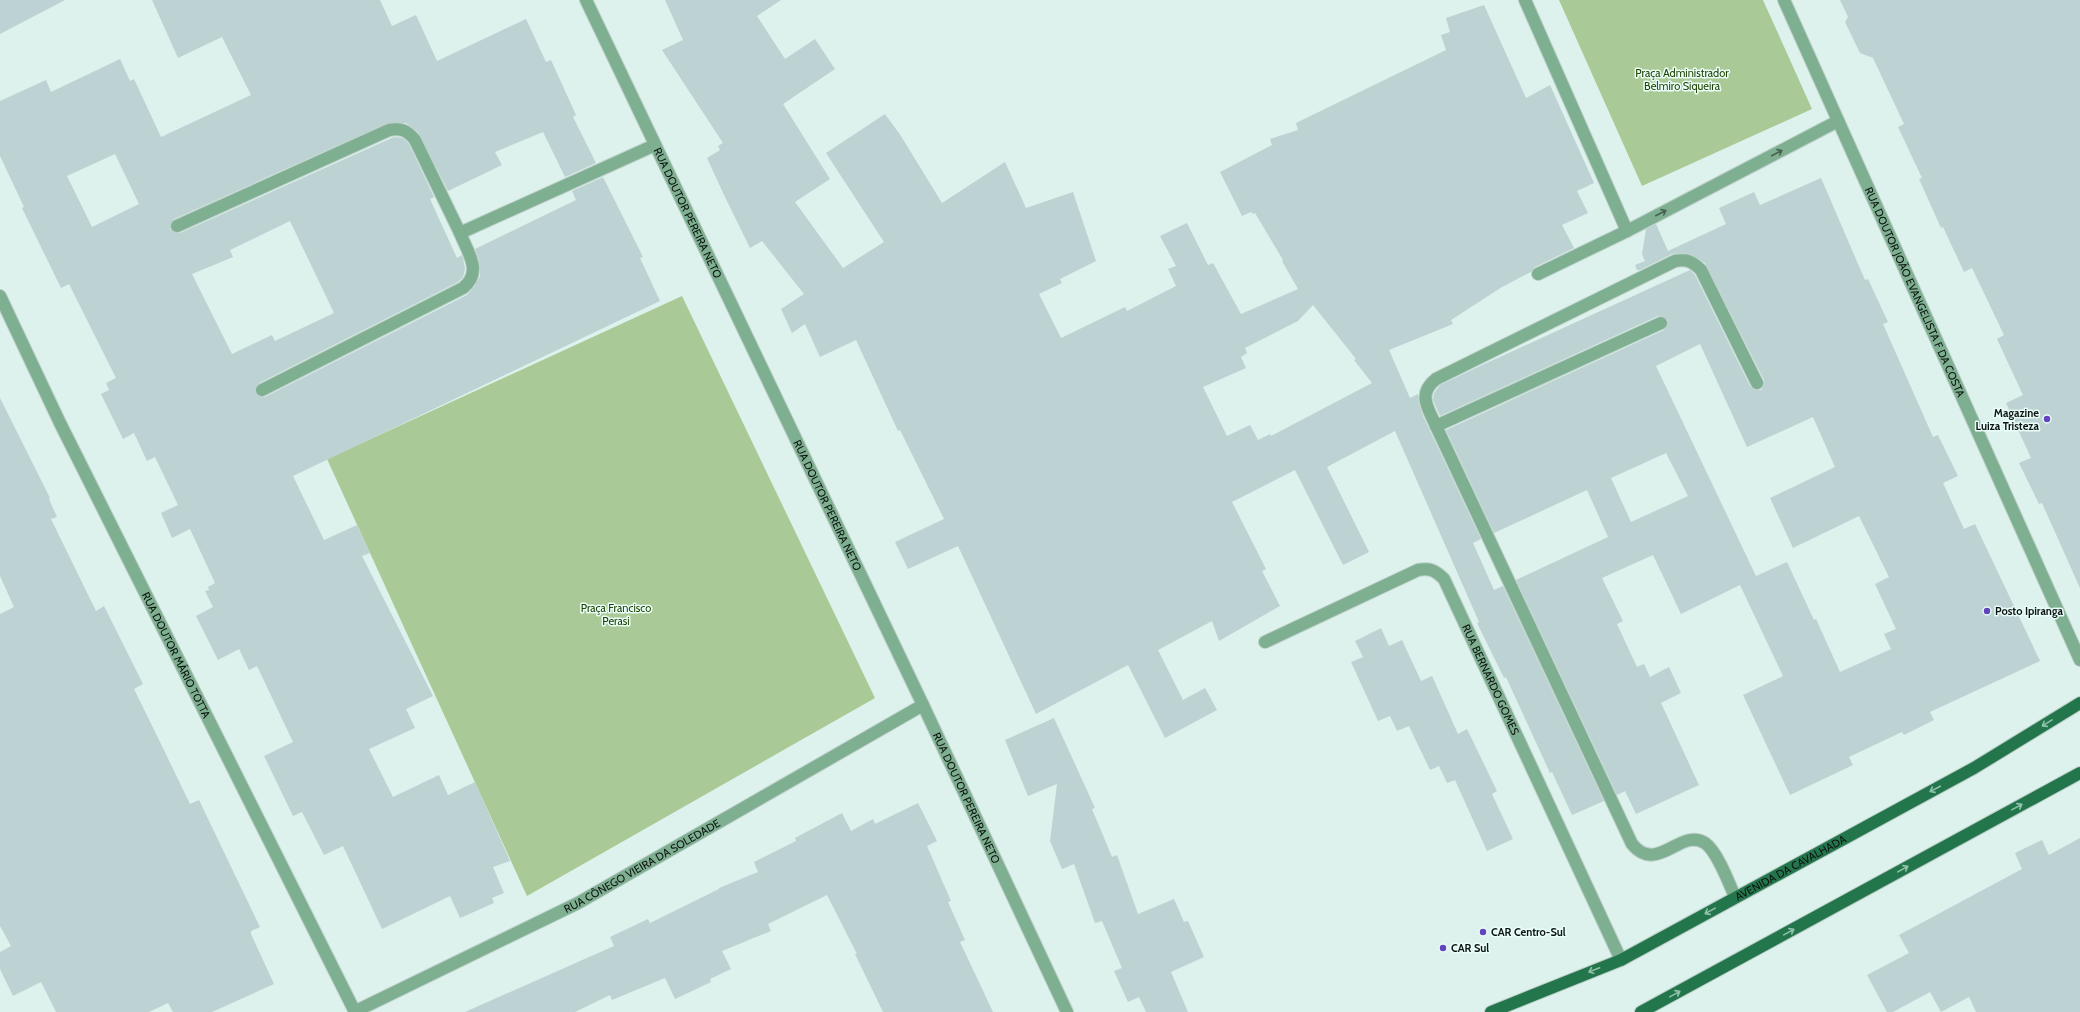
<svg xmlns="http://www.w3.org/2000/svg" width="2080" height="1012" viewBox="0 0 2080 1012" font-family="Cabin,sans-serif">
<rect width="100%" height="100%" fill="#ddf2ec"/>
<g fill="#a9ca96">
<polygon points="1559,0 1763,0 1812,109 1642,186"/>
<polygon points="682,296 875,698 527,896 327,459"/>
</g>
<g fill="#bdd2d3" fill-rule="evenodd">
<polygon points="0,0 65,0 0,34"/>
<path d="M152,0h228l12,26 24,-11 21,46 89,-42 20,43 5,-2 25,55 -3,2 23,46 -31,14 -22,-45 -48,20 7,13 -54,26 -30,-59 -12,-9h-18l-214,96 -4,6v4l6,4h4l214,-96 9,1 6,6 25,53 -4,2 27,59 5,-3 1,3 2,11 -2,8 -5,5 -199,101 -4,7 3,6 7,1 202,-102 7,-8 6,-11 -1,-15 -4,-12 101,-49 -4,-9 31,-14 40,80 -3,1 20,43 -367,175 31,64 33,-15 13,28 -8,3 71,140 -27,13 9,19 -46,21 24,48 46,-22 9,20 27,-13 35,79 -17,6 11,26 -12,5 2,5 -34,15 -10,-22 -68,33 -39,-83 -19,9 -22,-43 -9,4 -29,-60 29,-14 -36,-76 -8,4 -10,-21 -21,11 -22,-44 17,-9 -8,-16 4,-1 -1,-3 7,-4 -25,-54 -18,9 -11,-25 17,-8 -23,-48 -8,4 -13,-28 -11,6 -22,-45 8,-4 -3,-7 10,-5 -47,-94 -8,4 -39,-80 2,-1 -24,-51v-55l46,-21 5,12 69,-33 10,22 4,-2 27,58 90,-42 -29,-58 -44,21zM115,154l24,50 -47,23 -25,-51zM290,221l44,92 -59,28 -3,-6 -40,19 -40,-80 41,-17 -3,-7z"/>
<path d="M665,0h116l-24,16 28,43 30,-20 20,30 -52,35 47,75 -35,23 48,66 41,-26 -58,-89 59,-39 16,22 41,67 63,-41 21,46 47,-16 23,69 -36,18 2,4 -23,11 22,44 64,-31 2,4 49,-25 -8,-17 8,-3 -16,-30 27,-13 21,42 5,-2 28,51 57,-25 -16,-28 1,-1 -28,-47 -2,1 -2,-2 -9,4 -22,-44 52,-27 -2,-6 28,-9 -2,-7 150,-73 -5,-15 9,-3 -4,-14 38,-13 42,93 24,-13 44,98 -17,8 11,22 -26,12 12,23 -39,19 -4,5 -29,15 -51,33 2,4 -64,26 21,48 8,-4 1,9 4,13 58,123 -8,4 21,47 9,-4 101,215 -32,14 -20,-43 -2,1 -44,-96 -2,1 -27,-55 2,-1 -84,-191 -68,36 42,85 -26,13 -48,-95 -63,32 34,67 -4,2 18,35 -61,35 -7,-20 -54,29 25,50 22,-12 12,22 -52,28 -37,-73 -92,49 -78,-168 -50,23 -13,-27 49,-23 -44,-89 -2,1 -42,-91 -36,17 -15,-33 -13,9 -11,-24 23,-15 -42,-53 -12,7 -26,-53 -17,-37 13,-8 -2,-4 5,-3 -61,-93 21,-10zM1313,305l43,54 -2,1 18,23 -101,53 -1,-2 -12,6 -8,-15 -23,11 -24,-49 43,-19 -5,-11 6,-4 -2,-5 53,-27z"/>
<polygon points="1840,0 2080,0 2080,588 2042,503 2039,504 2019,463 2031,458 2006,403 2023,395 1997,339 2004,335 1972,268 1964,272 1943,227 1941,228 1919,179 1922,178 1898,127 1904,124 1873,58 1860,53 1845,22 1848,17"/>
<path d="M1821,178l44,102 3,-1 20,43 -5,2 50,113 5,-2 20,41 -15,7 21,46 11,-5 65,137 -110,51 4,8 -30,15 -2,-3 -53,25 4,8 -63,30 -47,-100 40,-19 -43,-91 -59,29 -28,-59 -51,23 21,43 -6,3 20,43 7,-3 6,13 19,-10 12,26 -20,10 38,82 -63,29 -11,-23 -8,4 -101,-215 92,-43 -21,-47 -93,43 -48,-103 218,-100 4,-6v-4l-6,-4h-4l-218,100 -7,-16 1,-7 6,-8 40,-19 210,-96 5,5 55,111 6,4h5l3,-6v-4l-59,-117 -13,-8 -9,-2 -11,1 -32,16h-3l-2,-5 10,-4 -3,-7 4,-25 10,-5 12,27 58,-27 -7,-16 35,-16 6,13zM1700,344l47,103 66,-30 22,50 -65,31 23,50 66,-32 30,61 -14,7 21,45 -12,5 7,15 -51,23 -24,-53 -2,1 -27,-58 -31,14 -100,-210zM1666,453l22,43 -57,26 -20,-44z"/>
<polygon points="0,398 50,498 49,499 57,517 51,519 96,611 104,606 143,684 134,689 160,742 190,804 199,800 260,927 251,931 251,934 274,984 212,1012 173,1012 168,1003 149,1012 56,1012 41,982 13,996 0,969 0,952 11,946 0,926 0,614 14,607 0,576"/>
<polygon points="1381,628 1389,646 1402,640 1421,681 1432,676 1458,734 1467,729 1497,791 1492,794 1513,839 1487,851 1455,780 1447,783 1439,766 1430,770 1409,726 1397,731 1390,716 1378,721 1351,662 1363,657 1355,641"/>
<polygon points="1054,718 1095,808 1092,809 1112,857 1117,855 1138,914 1174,899 1184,922 1188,921 1204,957 1171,972 1188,1012 1146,1012 1139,997 1128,1002 1114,971 1122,968 1102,921 1095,923 1074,864 1062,869 1050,841 1057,784 1028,796 1005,740"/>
<polygon points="918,803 937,841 927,846 951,901 948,902 965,940 960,942 993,1012 883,1012 855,954 857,954 827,895 768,924 771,931 722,951 731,969 710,979 711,982 675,999 665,978 612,1000 610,995 575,1012 465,1012 614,946 610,937 648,919 650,923 719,889 719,888 758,872 754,862 796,841 795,838 842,813 851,831 873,819 875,824"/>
<polygon points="2080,838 2080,1012 1976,1012 1969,997 1941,1012 1930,992 1893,1012 1887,1012 1867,975 1909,953 1899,935 2022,869 2015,853 2042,840 2049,855"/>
</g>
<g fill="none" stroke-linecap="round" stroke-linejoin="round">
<defs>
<g id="minor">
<polyline points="1525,0 1627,231"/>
<path id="s1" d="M1784,0l296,660"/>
<path d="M177,226l212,-96c12,-2 18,0 26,10l45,93 195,-88"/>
<polyline points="1538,274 1627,231 1838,121"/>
<path d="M262,390l201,-102c20,-16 5,-35 -3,-55"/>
<polyline points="1436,426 1661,323"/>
<path id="s2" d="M1265,642l153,-72c12,-2 17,0 26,9l177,381"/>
<path d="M1735,897c-6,-14 -18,-46 -30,-54 -24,-16 -48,32 -73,1l-196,-418c-8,-18 -19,-32 0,-47l239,-118c12,-2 17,0 26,9l56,113"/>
<path id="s3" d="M354,1012l224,-109 345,-198"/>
</g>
<g id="tertiary">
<path id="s4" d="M586,0l337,705 144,307"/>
<path id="s5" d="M0,296l60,127 295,589"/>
</g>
<g id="primary">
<path id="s6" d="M1491,1012l130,-52 353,-192 106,-65"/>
<polyline points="1641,1012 2080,773"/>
</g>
</defs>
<use href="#minor" stroke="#bccec9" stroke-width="14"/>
<use href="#tertiary" stroke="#bccec9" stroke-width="14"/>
<use href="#primary" stroke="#bccec9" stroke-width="14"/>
<use href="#minor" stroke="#7eaf90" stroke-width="12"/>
<use href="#tertiary" stroke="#7eaf90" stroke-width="12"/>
<use href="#primary" stroke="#23764b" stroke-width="12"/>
</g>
<defs><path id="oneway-shaft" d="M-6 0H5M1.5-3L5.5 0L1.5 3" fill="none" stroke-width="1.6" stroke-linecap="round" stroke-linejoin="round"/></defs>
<g stroke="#466251">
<use href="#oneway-shaft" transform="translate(1777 153) rotate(-27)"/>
<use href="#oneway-shaft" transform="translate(1661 213) rotate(-27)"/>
</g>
<g stroke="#90c1ab">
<use href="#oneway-shaft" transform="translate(2047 723) rotate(148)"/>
<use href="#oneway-shaft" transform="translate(1935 789) rotate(152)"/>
<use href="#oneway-shaft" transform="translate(2017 807) rotate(-29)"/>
<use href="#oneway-shaft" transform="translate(1903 869) rotate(-29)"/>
<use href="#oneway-shaft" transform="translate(1710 911) rotate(151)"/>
<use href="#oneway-shaft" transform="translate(1789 932) rotate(-29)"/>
<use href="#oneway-shaft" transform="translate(1594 970) rotate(158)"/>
<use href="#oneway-shaft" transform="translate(1675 994) rotate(-29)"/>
</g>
<g fill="#6344bc" stroke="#eafffa" stroke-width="1.5">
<circle cx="2047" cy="419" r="4"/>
<circle cx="1987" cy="611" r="4"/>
<circle cx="1483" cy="932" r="4"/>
<circle cx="1443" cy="948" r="4"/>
</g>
<g text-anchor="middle" stroke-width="3" stroke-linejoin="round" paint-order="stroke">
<g font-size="11" fill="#204200" stroke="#eafffa">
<text x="1682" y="77">Praça Administrador<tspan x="1682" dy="13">Belmiro Siqueira</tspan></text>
<text x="616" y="612">Praça Francisco<tspan x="616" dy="13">Perasi</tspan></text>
</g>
<g font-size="11" fill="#0d1412" stroke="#eafffa">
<text dy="4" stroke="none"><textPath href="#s4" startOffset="236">RUA DOUTOR PEREIRA NETO</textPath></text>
<text dy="4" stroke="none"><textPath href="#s1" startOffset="320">RUA DOUTOR JOÃO EVANGELISTA F DA COSTA</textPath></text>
<text dy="4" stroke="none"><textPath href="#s4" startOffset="560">RUA DOUTOR PEREIRA NETO</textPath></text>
<text dy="4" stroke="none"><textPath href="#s5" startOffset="400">RUA DOUTOR MÁRIO TOTTA</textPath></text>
<text dy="4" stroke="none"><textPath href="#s2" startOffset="309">RUA BERNARDO GOMES</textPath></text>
<text dy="4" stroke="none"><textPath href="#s4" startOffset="884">RUA DOUTOR PEREIRA NETO</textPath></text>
<text dy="4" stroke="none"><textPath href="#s3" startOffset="323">RUA CÔNEGO VIEIRA DA SOLEDADE</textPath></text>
<text dy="4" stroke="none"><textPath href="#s6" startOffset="333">AVENIDA DA CAVALHADA</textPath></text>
</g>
<g font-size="11" font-weight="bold" fill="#0d1412" stroke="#eafffa" text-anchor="start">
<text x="2039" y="417" text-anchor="end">Magazine<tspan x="2039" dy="13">Luiza Tristeza</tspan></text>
<text x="1995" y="615">Posto Ipiranga</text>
<text x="1491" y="936">CAR Centro-Sul</text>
<text x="1451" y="952">CAR Sul</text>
</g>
</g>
</svg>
